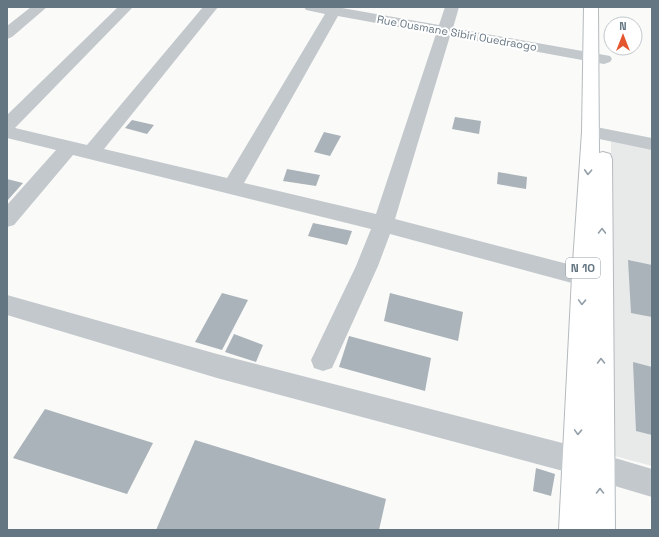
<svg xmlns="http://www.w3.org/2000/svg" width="659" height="537" viewBox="0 0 659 537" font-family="'Space Grotesk',sans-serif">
<rect width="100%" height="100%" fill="#fafaf8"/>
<polygon fill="#e8e9e9" points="611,141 652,149 652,466 611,455"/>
<g fill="#aab3b9">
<polygon points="455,117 481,121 479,134 452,129"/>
<polygon points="132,120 154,125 147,134 125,128"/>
<polygon points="324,132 341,136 330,156 314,152"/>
<polygon points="287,169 320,175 316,186 283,181"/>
<polygon points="498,172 527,177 526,189 497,184"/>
<polygon points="7,179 23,183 7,201"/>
<polygon points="313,223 352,231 347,245 308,236"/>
<polygon points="628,260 652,265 652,317 631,313"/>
<polygon points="222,293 248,300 222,350 195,342"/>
<polygon points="390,293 463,312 458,341 384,321"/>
<polygon points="234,334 263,345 256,362 225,352"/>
<polygon points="349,336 431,358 425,391 339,367"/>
<polygon points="633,362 652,367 652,435 636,431"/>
<polygon points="45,409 153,443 127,494 13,458"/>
<polygon points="195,440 386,499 379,530 156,530"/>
<polygon points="536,468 555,474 551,496 533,491"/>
</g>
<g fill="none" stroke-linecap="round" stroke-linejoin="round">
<defs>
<polygon id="major" points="584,7 598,7 599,153 603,152 610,154 612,159 615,530 559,530 572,277 582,132"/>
</defs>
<use href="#major" stroke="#b5babe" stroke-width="2"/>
<g fill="#c3c8cc" fill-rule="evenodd">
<polygon points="31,7 47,7 12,37 7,39 7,26"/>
<path d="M118,7h15l-118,121 72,17 116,-138h15l-114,142 123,29 98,-164 -19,-4 -2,-3h39l-1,1 97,17 6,-18h14l-6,21 157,28 2,3 -2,3 -6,2 -154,-28 -55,183 188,49 8,2 3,7 -3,7 -8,2 -193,-52 -12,32 -46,102 -9,3 -9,-3 -3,-8 45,-94 15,-37 -298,-74 -59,70 -7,2v-22l49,-55 -49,-12v-23zM338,16l98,18 -60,180 -132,-31z"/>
<polygon points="591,126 652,138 652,150 585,136 582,132 585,128"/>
<polygon points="7,295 217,354 578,447 652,469 652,497 578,475 217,378 7,315"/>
</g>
<use href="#major" fill="#fff" fill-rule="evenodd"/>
</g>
<defs><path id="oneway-chevron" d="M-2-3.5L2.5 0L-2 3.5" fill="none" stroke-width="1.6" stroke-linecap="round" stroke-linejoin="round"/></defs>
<g stroke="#939fa8">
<use href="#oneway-chevron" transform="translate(588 172) rotate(93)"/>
<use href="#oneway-chevron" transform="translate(602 231) rotate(-89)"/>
<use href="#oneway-chevron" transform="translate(582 302) rotate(92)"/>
<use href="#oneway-chevron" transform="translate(601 361) rotate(-90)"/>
<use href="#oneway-chevron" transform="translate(578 432) rotate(92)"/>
<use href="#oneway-chevron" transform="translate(600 491) rotate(-90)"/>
</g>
<g text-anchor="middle" stroke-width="4" stroke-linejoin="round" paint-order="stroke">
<g font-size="11" fill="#657683" stroke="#fff">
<text transform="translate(457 33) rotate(10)" y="4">Rue Ousmane Sibiri Ouedraogo</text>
</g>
<rect fill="#fff" stroke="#939fa8" stroke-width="1" x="566" y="258" width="34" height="20" rx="3"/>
<g font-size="12" font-weight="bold" fill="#657683">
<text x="583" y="272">N 10</text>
</g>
</g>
<rect width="659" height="537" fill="none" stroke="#657683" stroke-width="16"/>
<g transform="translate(623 36)"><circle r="19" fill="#ffffff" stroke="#c1c8cd"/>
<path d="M0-3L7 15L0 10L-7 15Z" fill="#e4572e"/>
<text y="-6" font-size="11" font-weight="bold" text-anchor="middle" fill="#657683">N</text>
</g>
</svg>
